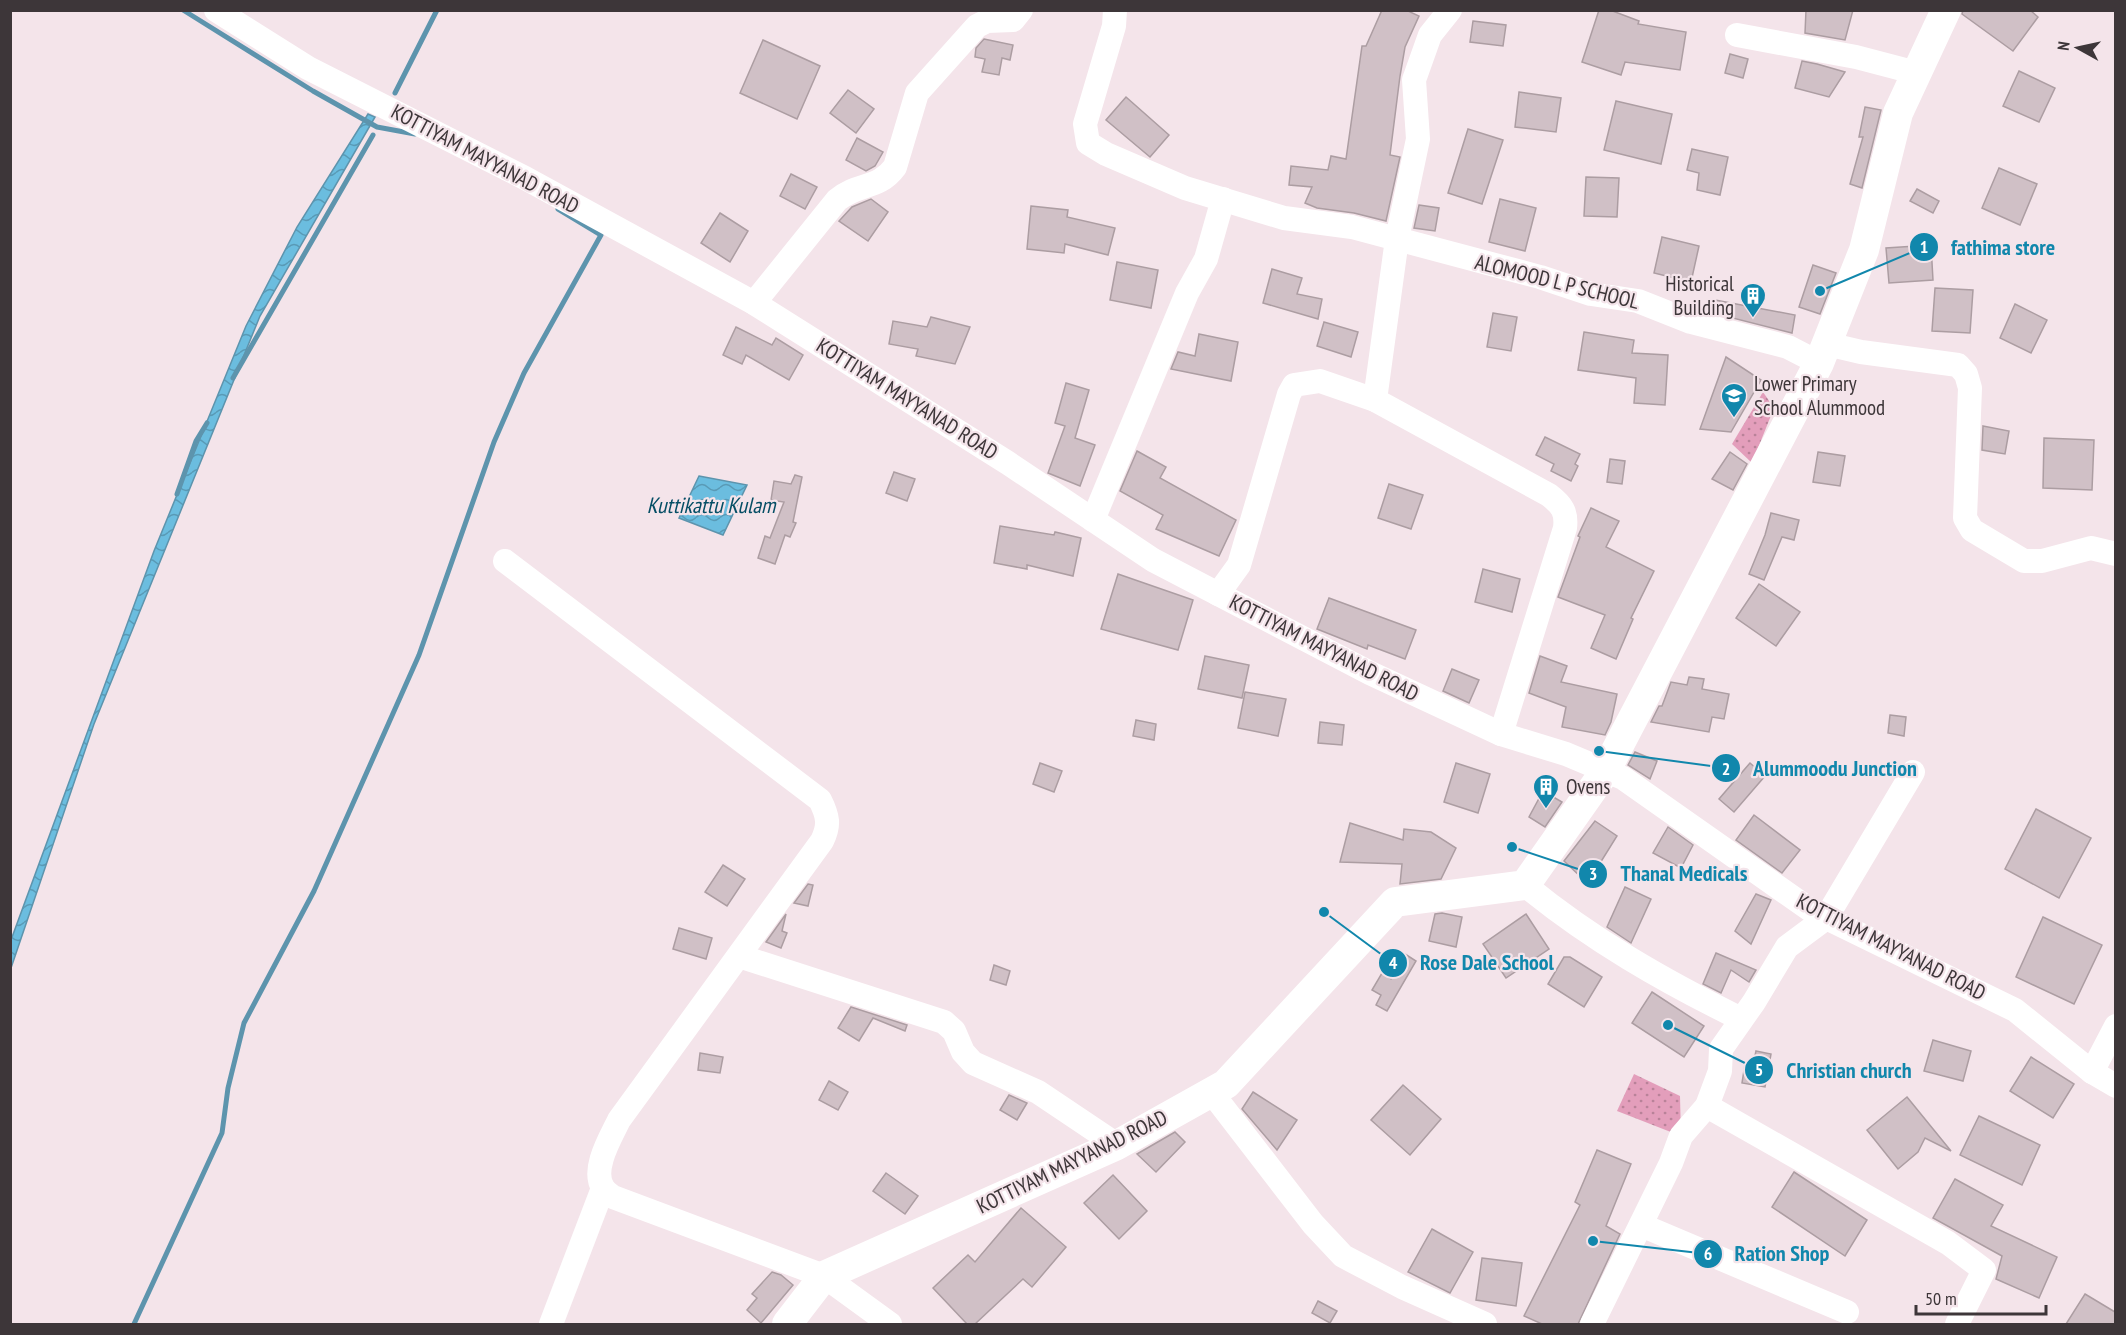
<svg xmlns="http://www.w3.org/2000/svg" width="2126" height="1335" viewBox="0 0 2126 1335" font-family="'PT Sans Narrow',sans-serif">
<defs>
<pattern id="park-dots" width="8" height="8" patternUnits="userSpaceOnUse" patternTransform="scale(1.5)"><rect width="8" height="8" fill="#e39ebb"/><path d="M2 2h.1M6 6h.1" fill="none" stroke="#b98299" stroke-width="1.8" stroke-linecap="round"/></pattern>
<pattern id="water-waves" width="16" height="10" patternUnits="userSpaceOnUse" patternTransform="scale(1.5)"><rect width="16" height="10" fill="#6bbddf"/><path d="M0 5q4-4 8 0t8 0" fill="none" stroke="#599ab6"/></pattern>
</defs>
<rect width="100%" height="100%" fill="#f4e4ea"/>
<g fill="url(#park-dots)">
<polygon points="1763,392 1774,408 1752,463 1732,444"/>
<polygon points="1634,1074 1680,1096 1681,1136 1617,1111"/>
</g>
<g fill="url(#water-waves)" stroke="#5d94ad" stroke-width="1.5">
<polygon points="368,114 375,117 260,316 94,724 11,968 11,940 154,551 246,326 297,227"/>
<polygon points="699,476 747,485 723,535 679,518"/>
</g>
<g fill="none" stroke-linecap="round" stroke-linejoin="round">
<g stroke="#5d94ad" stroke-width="5">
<polyline points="183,10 313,91 377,127 415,134"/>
<polyline points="395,93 437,10"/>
<polyline points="233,378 373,135"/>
<polyline points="177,494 196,441 207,423"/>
<polyline points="134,1324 222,1133 228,1088 244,1023 314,891 419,655 494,442 524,373 601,235 558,209"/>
</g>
</g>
<g fill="#d0c0c6" stroke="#ac9da2" stroke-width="1.5">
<polygon points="1382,10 1406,10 1419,16 1405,47 1400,76 1390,155 1400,157 1386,221 1354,213 1317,208 1305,203 1312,187 1289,185 1291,166 1328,170 1331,156 1346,159 1362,46 1366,46"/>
<polygon points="1599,10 1610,10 1639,21 1638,24 1686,32 1680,70 1625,62 1621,75 1582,62"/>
<polygon points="1806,10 1853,10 1845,40 1805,33"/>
<polygon points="1963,10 2030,10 2038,17 2013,51 1962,14"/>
<polygon points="1473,21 1506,25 1503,46 1470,42"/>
<polygon points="984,39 1013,45 1010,60 1002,58 999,75 982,72 985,59 975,57 976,48"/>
<polygon points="763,40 820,66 797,119 740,93"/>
<polygon points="1730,54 1748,59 1743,78 1725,73"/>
<polygon points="1802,61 1817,64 1845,72 1829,97 1795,88"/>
<polygon points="2019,71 2055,88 2039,122 2003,106"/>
<polygon points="848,90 874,109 856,133 830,113"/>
<polygon points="1519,92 1561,98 1556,132 1515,127"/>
<polygon points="1126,97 1169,135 1150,157 1106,120"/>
<polygon points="1616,101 1672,114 1661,164 1604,150"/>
<polygon points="1865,107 1881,110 1862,188 1850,184 1863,137 1859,137"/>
<polygon points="1468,129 1503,140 1482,204 1448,193"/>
<polygon points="857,138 883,152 875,166 866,171 846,160"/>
<polygon points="1692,149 1728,157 1720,195 1697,190 1699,173 1687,170"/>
<polygon points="1999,168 2037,184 2020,225 1982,208"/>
<polygon points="791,174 817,187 805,209 780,196"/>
<polygon points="1586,177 1619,178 1617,217 1584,216"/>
<polygon points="1917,189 1939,201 1933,213 1910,201"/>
<polygon points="871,199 888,212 868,241 839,221 852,207"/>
<polygon points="1500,199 1536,208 1525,251 1489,242"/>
<polygon points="1419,205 1439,208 1435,231 1414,228"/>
<polygon points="1031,206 1068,210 1067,217 1115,228 1108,255 1065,244 1064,253 1027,249"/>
<polygon points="720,213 748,231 730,262 701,243"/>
<polygon points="1662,237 1699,246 1691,282 1654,273"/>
<polygon points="1931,245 1933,280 1889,283 1886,248"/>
<polygon points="1117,262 1158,270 1151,308 1110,300"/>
<polygon points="1813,265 1836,273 1820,314 1799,307"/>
<polygon points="1272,269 1302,278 1297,294 1322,299 1318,319 1263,303"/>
<polygon points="1935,288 1973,290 1970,333 1932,331"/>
<polygon points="1715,300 1795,315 1792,333 1713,313"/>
<polygon points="2015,304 2047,320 2031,353 2000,338"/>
<polygon points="1493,313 1517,317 1511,351 1487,347"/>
<polygon points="931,317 970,327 955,364 916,356 918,349 889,344 893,321 927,327"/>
<polygon points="1324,322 1358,332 1351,357 1317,346"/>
<polygon points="736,327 772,345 776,338 803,355 789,380 746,355 742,364 723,355"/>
<polygon points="1584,332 1634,340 1632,353 1668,355 1665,405 1634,403 1636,378 1578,370"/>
<polygon points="1199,334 1238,342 1231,381 1171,369 1178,352 1195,356"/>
<polygon points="1726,357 1761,380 1731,432 1700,429"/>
<polygon points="1066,383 1089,390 1075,438 1095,445 1080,486 1048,473 1065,426 1055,423"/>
<polygon points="1983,426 2009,431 2005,454 1982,450"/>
<polygon points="1545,437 1580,454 1575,464 1578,466 1571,481 1551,471 1554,464 1536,455"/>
<polygon points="2044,438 2094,440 2092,490 2043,488"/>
<polygon points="1137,451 1166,467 1160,478 1236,520 1219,556 1156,529 1163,515 1120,491"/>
<polygon points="1730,452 1747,464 1733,490 1712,479"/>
<polygon points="1818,452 1845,456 1840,486 1813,482"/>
<polygon points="1610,459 1625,461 1622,484 1607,482"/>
<polygon points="894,472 915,479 907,501 886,493"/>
<polygon points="795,475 802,477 793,522 796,523 790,537 785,535 775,564 758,558 765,536 770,538 784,502 771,500 774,481 791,484"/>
<polygon points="1389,484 1423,495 1411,529 1378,518"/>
<polygon points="1591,508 1619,521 1606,547 1654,571 1631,618 1633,619 1616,659 1591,648 1605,615 1558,597 1580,537 1578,536"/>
<polygon points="1771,513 1799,520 1794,540 1782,537 1764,580 1749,574 1765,535"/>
<polygon points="1000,526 1054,535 1055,532 1081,538 1073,576 1027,565 1027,569 994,563"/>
<polygon points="1483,569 1520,579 1512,612 1475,602"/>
<polygon points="1118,574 1193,600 1178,650 1101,629"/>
<polygon points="1759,584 1800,612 1776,646 1736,618"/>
<polygon points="1329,598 1416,630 1405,659 1368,645 1367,649 1317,629"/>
<polygon points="1205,656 1249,665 1242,698 1198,689"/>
<polygon points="1540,656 1567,666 1561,682 1617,694 1611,722 1605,735 1562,727 1566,707 1529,693"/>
<polygon points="1452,669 1479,680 1469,703 1443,691"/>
<polygon points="1689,677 1704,679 1702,689 1729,694 1724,719 1712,717 1709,732 1651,722 1659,706 1662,706 1671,682 1687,685"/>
<polygon points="1245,692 1286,699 1278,736 1238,728"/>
<polygon points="1890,715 1906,717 1904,736 1888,733"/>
<polygon points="1136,720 1156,724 1154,740 1133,736"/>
<polygon points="1320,722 1344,725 1342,745 1318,743"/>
<polygon points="1635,752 1657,761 1650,779 1628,765"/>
<polygon points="1040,763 1062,771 1054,792 1033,784"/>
<polygon points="1456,763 1490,774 1478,813 1444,802"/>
<polygon points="1750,763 1765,776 1734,812 1719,799"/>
<polygon points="1543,791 1562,802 1545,827 1529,817"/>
<polygon points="2036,809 2091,838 2059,898 2005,869"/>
<polygon points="1754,815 1800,850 1782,873 1736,840"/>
<polygon points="1595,821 1617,836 1597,868 1585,881 1564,861"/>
<polygon points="1350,823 1403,840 1404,829 1431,832 1456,848 1441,879 1400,884 1402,864 1340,862"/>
<polygon points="1668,827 1693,845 1681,868 1653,853"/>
<polygon points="723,865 745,879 727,906 705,892"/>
<polygon points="808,884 813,885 808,906 794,903"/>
<polygon points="1625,887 1651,899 1631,943 1607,927"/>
<polygon points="1756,894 1771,900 1751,944 1735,931"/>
<polygon points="1442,913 1462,917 1456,947 1429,941 1435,914"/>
<polygon points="786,914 782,931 787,933 781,948 766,942"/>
<polygon points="1526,914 1549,949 1506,978 1483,944"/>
<polygon points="2043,917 2102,945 2074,1004 2016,977"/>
<polygon points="679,928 712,938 706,959 673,949"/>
<polygon points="1716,953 1756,970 1749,982 1731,970 1721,993 1703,984"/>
<polygon points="1405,954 1416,961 1387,1011 1376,1005 1381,995 1372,990 1382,973 1391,979"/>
<polygon points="1564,957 1570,957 1602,977 1584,1007 1548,984"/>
<polygon points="994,965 1010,971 1006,985 990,980"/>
<polygon points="1652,992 1704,1026 1684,1057 1632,1023"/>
<polygon points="851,1007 907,1025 905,1031 873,1018 859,1041 838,1028"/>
<polygon points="1933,1040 1971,1051 1963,1081 1924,1071"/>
<polygon points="1756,1051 1771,1054 1765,1087 1742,1083 1745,1064 1753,1065"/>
<polygon points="700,1053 723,1057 720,1073 698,1070"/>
<polygon points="2031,1057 2074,1084 2053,1118 2010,1091"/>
<polygon points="829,1081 848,1092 838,1110 819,1100"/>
<polygon points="1403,1085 1441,1119 1410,1155 1371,1120"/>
<polygon points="1253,1092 1297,1120 1277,1150 1242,1109"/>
<polygon points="1009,1095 1027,1103 1017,1120 1000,1110"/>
<polygon points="1907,1097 1951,1151 1925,1138 1918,1152 1898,1169 1867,1130"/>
<polygon points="1979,1116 2040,1145 2022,1185 1960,1155"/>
<polygon points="1175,1132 1185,1142 1156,1172 1137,1154"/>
<polygon points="1597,1150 1631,1164 1606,1226 1620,1234 1578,1324 1542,1324 1524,1316 1580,1205 1575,1202"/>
<polygon points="1794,1172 1867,1220 1845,1256 1772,1207"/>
<polygon points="886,1173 918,1196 905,1214 873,1191"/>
<polygon points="1113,1175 1147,1211 1119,1239 1084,1203"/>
<polygon points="1955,1179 2003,1205 1991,1226 2057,1257 2039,1298 1996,1279 2002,1256 1933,1218"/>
<polygon points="1021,1208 1066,1247 1032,1287 1023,1279 975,1324 967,1324 933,1288 968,1255 975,1262"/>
<polygon points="1432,1229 1473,1252 1450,1293 1408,1272"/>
<polygon points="1482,1258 1522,1263 1516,1306 1476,1300"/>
<polygon points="772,1272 781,1275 793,1285 761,1323 747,1310 757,1298 752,1294"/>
<polygon points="2085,1294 2115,1312 2115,1324 2066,1324"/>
<polygon points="1318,1301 1337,1311 1330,1323 1312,1313"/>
</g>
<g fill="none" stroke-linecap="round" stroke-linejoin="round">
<g stroke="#fff" stroke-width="24">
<polyline points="216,10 308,68 525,178 754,303 1008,463 1153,560 1370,673 1501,734 1566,754 1623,778 1812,911 2015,1010 2092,1072 2116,1086"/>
<polyline points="1115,10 1114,26 1085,124 1088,143 1106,154 1185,188 1284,218 1352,227 1540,277 1591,294 1638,301 1691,322 1788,347 1819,363"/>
<polyline points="1737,35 1856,57 1917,73"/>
<path d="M754,303l83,-103c22,-18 41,-10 58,-33l22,-74 60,-67 10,-5 26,-1 8,-10"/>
<polyline points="1827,344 1861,352 1958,365 1966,374 1970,388 1965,518 1972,530 2024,561 2042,561 2091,548 2116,554"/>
<path d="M1375,400l174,95c13,10 18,17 16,33l-64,206"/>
<polyline points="1093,520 1187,293 1206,259 1223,199"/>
<path d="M505,561l315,239c8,16 10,25 2,41l-203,279c-8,17 -28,49 -16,68 2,3 7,7 10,9l211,79 66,48"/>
<polyline points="1218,594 1239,565 1289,394 1294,385 1320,381 1375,400 1397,239 1418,139 1414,80 1430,35 1450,10"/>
<path d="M1525,885c67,55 139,96 216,134"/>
<polyline points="739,956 944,1022 954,1031 963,1052 973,1063 1038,1092 1117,1145"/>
<polyline points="2092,1072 2116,1026"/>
<polyline points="1212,1093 1313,1224 1343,1256 1402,1287 1485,1324"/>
<polyline points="1707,1106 1948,1243 1984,1270 1957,1324"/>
<polyline points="1641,1225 1847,1312"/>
<polyline points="551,1324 603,1188"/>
<polyline points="1592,1324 1671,1163 1681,1136 1707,1106 1720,1071 1721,1049 1754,1002 1787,947 1826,918 1913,772"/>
</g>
<polyline stroke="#fff" stroke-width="30" points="787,1324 824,1276 1117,1145 1226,1084 1395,902 1525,885 1606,770 1819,363 1864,250 1898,113 1946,10"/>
</g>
<defs>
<symbol id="building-pin" viewBox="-11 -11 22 30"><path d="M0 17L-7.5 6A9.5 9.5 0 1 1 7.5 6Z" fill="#1187ac" stroke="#f4e4ea"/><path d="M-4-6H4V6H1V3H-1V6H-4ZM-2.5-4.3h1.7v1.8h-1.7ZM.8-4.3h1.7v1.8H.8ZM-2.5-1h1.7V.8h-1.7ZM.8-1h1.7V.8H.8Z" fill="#fff"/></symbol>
<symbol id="school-pin" viewBox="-11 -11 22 30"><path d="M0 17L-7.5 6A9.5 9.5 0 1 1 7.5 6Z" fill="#1187ac" stroke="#f4e4ea"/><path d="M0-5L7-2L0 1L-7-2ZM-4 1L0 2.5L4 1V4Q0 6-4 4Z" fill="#fff"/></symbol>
</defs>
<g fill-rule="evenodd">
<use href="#building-pin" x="1738" y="281" width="30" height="40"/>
<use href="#school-pin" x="1719" y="381" width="30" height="40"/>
<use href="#building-pin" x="1531" y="772" width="30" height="40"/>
</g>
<g text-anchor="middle" stroke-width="4.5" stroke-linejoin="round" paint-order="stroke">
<g font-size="21" fill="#3d3639" stroke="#f4e4ea">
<text transform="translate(485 159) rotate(28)" y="7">KOTTIYAM MAYYANAD ROAD</text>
<text transform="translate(1557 282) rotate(14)" y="7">ALOMOOD L P SCHOOL</text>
<text transform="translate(907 399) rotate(32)" y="7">KOTTIYAM MAYYANAD ROAD</text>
<text transform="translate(1324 648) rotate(27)" y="7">KOTTIYAM MAYYANAD ROAD</text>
<text transform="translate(1891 947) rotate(27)" y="7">KOTTIYAM MAYYANAD ROAD</text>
<text transform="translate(1072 1162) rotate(-26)" y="7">KOTTIYAM MAYYANAD ROAD</text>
</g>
<g font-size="21" fill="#3d3639" stroke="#f4e4ea" text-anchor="start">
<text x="1734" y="291" text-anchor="end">Historical<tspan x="1734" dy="24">Building</tspan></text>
<text x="1754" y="391">Lower Primary<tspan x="1754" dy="24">School Alummood</tspan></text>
<text x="1566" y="794">Ovens</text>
</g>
<g font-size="22" font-style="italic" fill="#054e65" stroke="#f4e4ea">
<text x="711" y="513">Kuttikattu Kulam</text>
</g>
</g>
<path fill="none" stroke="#1187ac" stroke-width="2" d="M1820 291L1924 247M1599 751L1726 768M1512 847L1593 874M1324 912L1393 963M1668 1025L1759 1070M1593 1241L1708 1254"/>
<g fill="#1187ac" stroke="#f4e4ea" stroke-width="2">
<circle cx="1820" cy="291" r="6"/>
<circle cx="1599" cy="751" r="6"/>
<circle cx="1512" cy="847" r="6"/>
<circle cx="1324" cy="912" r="6"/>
<circle cx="1668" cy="1025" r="6"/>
<circle cx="1593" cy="1241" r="6"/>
<circle cx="1924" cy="247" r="15"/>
<circle cx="1726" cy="768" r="15"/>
<circle cx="1593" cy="874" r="15"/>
<circle cx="1393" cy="963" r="15"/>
<circle cx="1759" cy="1070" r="15"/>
<circle cx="1708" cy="1254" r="15"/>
</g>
<g font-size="18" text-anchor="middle" font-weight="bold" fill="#fff">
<text x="1924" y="253">1</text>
<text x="1726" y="775">2</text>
<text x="1593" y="880">3</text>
<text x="1393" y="969">4</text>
<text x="1759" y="1076">5</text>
<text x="1708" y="1260">6</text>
</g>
<g font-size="22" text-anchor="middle" font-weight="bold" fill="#1187ac" stroke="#f4e4ea" stroke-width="4.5" stroke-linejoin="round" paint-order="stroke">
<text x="2003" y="255">fathima store</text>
<text x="1835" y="776">Alummoodu Junction</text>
<text x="1684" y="881">Thanal Medicals</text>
<text x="1487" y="970">Rose Dale School</text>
<text x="1849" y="1078">Christian church</text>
<text x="1782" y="1261">Ration Shop</text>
</g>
<rect width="2126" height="1335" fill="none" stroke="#3d3639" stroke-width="24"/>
<g transform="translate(2078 48) rotate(278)" stroke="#f4e4ea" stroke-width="4.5" paint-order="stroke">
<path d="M0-4.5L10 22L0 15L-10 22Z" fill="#3d3639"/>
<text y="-9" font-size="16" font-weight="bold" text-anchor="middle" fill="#3d3639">N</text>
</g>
<path d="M1916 1305v9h130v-9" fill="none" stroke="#3d3639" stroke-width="3"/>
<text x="1925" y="1305" font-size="18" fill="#3d3639" stroke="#f4e4ea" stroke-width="4.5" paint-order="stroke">50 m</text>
</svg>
